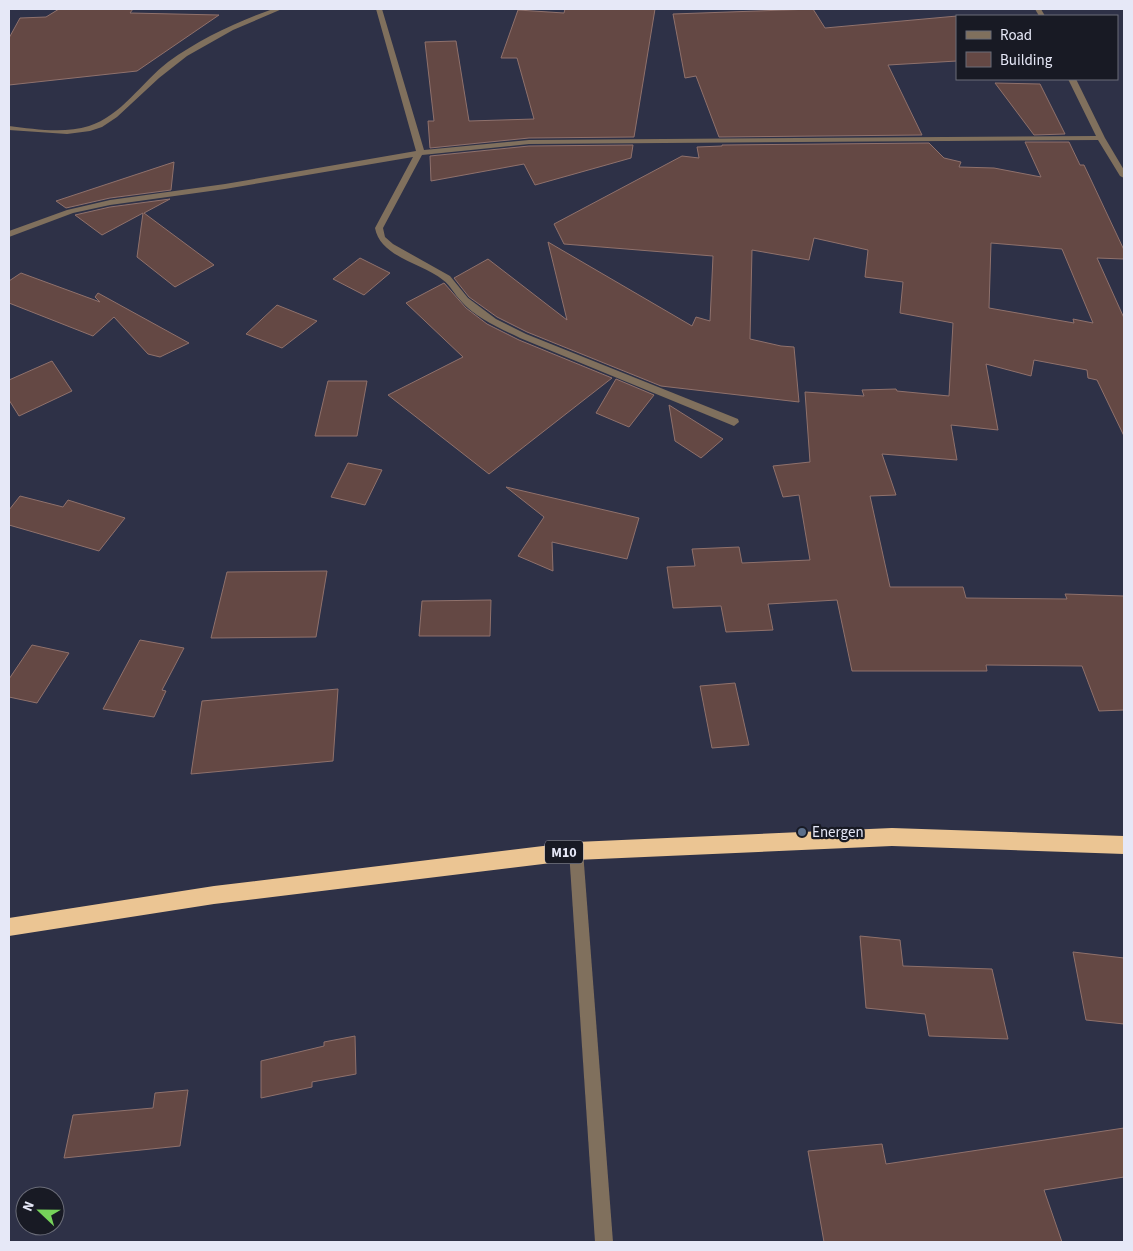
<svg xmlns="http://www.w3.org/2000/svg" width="1133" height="1251" viewBox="0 0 1133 1251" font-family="'Source Sans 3',sans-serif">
<rect width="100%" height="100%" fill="#2e3147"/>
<g fill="#644844" stroke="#8f716c" fill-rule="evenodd">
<polygon points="59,9 133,9 130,13 219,15 137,71 9,85 9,38 20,18 46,17"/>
<polygon points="565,9 655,9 634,137 529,138 430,148 428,121 434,121 425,42 456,41 469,121 534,119 517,58 501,58 518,10 564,13"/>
<polygon points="813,9 825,28 957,16 957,61 888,65 922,135 719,137 696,76 685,78 673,14"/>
<polygon points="995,83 1040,84 1065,134 1034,135"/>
<path d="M1025,142h44l11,23h4l40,85v9l-27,-1 27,60v118l-27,-56 -9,-2 -1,-8 -53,-10 -3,16 -45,-12 12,66 -47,-5 6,35 -75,-6 14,41 -26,1 20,91h73l3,11 101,1 -2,-5 59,2v114l-25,1 -17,-45 -96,-1 1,6h-135l-15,-71 -69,4 5,26 -47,2 -5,-26 -48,2 -6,-41 28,-1 -3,-17 47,-2 3,16 68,-3 -11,-65 -16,2 -10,-31 37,-4 -5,-70 59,4 -2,-6 34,-1 1,2 52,5 4,-73 -53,-10 3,-31 -38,-5 3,-27 -54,-12 -5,22 -57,-10 -2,89 31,7 13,1 5,55 -138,-16 -134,-54 -30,-15 -28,-20 -15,-19 34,-19 79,61 -19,-78 144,84 4,-9 14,4 3,-65 -149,-12 -10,-20 128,-68 17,2 -2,-11 25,-1v-1l207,-2 15,15 17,4 -2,5 35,1 47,9zM991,243l71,6 31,74 -20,-4 1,4 -85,-15z"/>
<polygon points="633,145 631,158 535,185 524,164 431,181 430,156 529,146"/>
<polygon points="174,162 171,190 110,198 66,208 56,201"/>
<polygon points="170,199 144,213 214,265 175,287 137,257 143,213 102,235 75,215 110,207"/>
<polygon points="360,258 390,273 364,295 333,279"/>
<polygon points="21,273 100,302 95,297 98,293 189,343 160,357 148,354 114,317 93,336 9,303 9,281"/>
<polygon points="444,283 466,308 487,324 519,340 612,378 489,474 388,395 463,357 406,303"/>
<polygon points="277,305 317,321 282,348 246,334"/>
<polygon points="52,361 72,391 19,416 9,400 9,380"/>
<polygon points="616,379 654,395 629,427 596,413"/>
<polygon points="328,381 367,381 357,436 315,436"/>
<polygon points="669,405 723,439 701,458 675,441"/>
<polygon points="348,463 382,470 365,505 331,497"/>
<polygon points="506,487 639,518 627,559 552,542 553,571 518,556 544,517"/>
<polygon points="20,496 63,507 68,500 125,518 99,551 9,525 9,510"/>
<polygon points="327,571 316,637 211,638 227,572"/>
<polygon points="491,600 490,636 419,636 422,601"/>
<polygon points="140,640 184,648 162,690 166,691 154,717 103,709"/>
<polygon points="32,645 69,653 37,703 9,697 9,679"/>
<polygon points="735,683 749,745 712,748 700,686"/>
<polygon points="338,689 333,761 191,774 202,701"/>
<polygon points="860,936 900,940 903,966 992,969 1008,1039 929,1036 925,1014 866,1008"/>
<polygon points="1073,952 1124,958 1124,1024 1086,1020"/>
<polygon points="355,1036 356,1074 312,1082 312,1087 261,1098 261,1061 324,1046 324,1042"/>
<polygon points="188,1090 180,1146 64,1158 73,1115 153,1108 155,1093"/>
<polygon points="1124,1128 1124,1177 1044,1190 1062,1242 824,1242 808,1151 882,1144 886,1164"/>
</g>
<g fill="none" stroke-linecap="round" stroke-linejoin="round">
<g fill="#80705d" fill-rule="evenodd">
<path d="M273,9h9l-49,21 -46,26 -28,22 -42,39 -15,10 -12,4 -23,3 -58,-4v-4c25,3 55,8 80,0 32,-10 53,-44 79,-64 32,-23 68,-40 105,-53z"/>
<path d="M376,9h6l42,141 105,-10 567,-4 -28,-57h8l29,59 19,32v8l-4,-2 -22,-36 -569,4 -107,11 -39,73 2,9 8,7 57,32 18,22 28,21 30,15 212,85 1,3 -5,4 -214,-88c-21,-10 -44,-20 -59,-37 -6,-6 -11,-16 -18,-21 -21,-17 -63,-23 -68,-52l38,-71 -188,32 -115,16 -37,8 -64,24v-6l58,-21 43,-10 115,-16 191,-33z"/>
<polygon points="1035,9 1041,9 1045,16 1039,16"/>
<polygon points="576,844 581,846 583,851 613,1242 595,1242 569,851 571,846"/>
</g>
<polygon fill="#ebc593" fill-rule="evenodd" points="892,828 1124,836 1124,854 892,846 576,860 214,904 9,936 9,918 214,886 576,842"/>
</g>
<circle fill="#5c6f8a" stroke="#181a24" stroke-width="2" cx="802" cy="832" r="5"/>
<g text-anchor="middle" stroke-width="4.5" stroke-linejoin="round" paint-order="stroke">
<rect fill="#181a24" stroke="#a8aab8" stroke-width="1" x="545" y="840.5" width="38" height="23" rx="4"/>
<g font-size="14" font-weight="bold" fill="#e6e8f7">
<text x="564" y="857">M10</text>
</g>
<g font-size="15" fill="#e6e8f7" stroke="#181a24" text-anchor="start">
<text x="812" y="837">Energen</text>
</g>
</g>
<rect width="1133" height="1251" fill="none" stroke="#e6e8f7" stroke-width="20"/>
<rect x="956" y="15" width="162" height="65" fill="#181a24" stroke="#6a6c78"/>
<rect x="966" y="31" width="25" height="8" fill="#80705d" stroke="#6a6c78"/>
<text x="1000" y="40" font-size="15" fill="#e6e8f7">Road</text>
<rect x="966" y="52" width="25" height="15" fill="#644844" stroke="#6a6c78"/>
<text x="1000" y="65" font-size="15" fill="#e6e8f7">Building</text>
<g transform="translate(40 1211) rotate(292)"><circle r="24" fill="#181a24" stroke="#6a6c78"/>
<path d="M0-4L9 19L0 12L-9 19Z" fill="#76d25a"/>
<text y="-8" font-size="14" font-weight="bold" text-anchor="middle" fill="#e6e8f7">N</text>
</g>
</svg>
